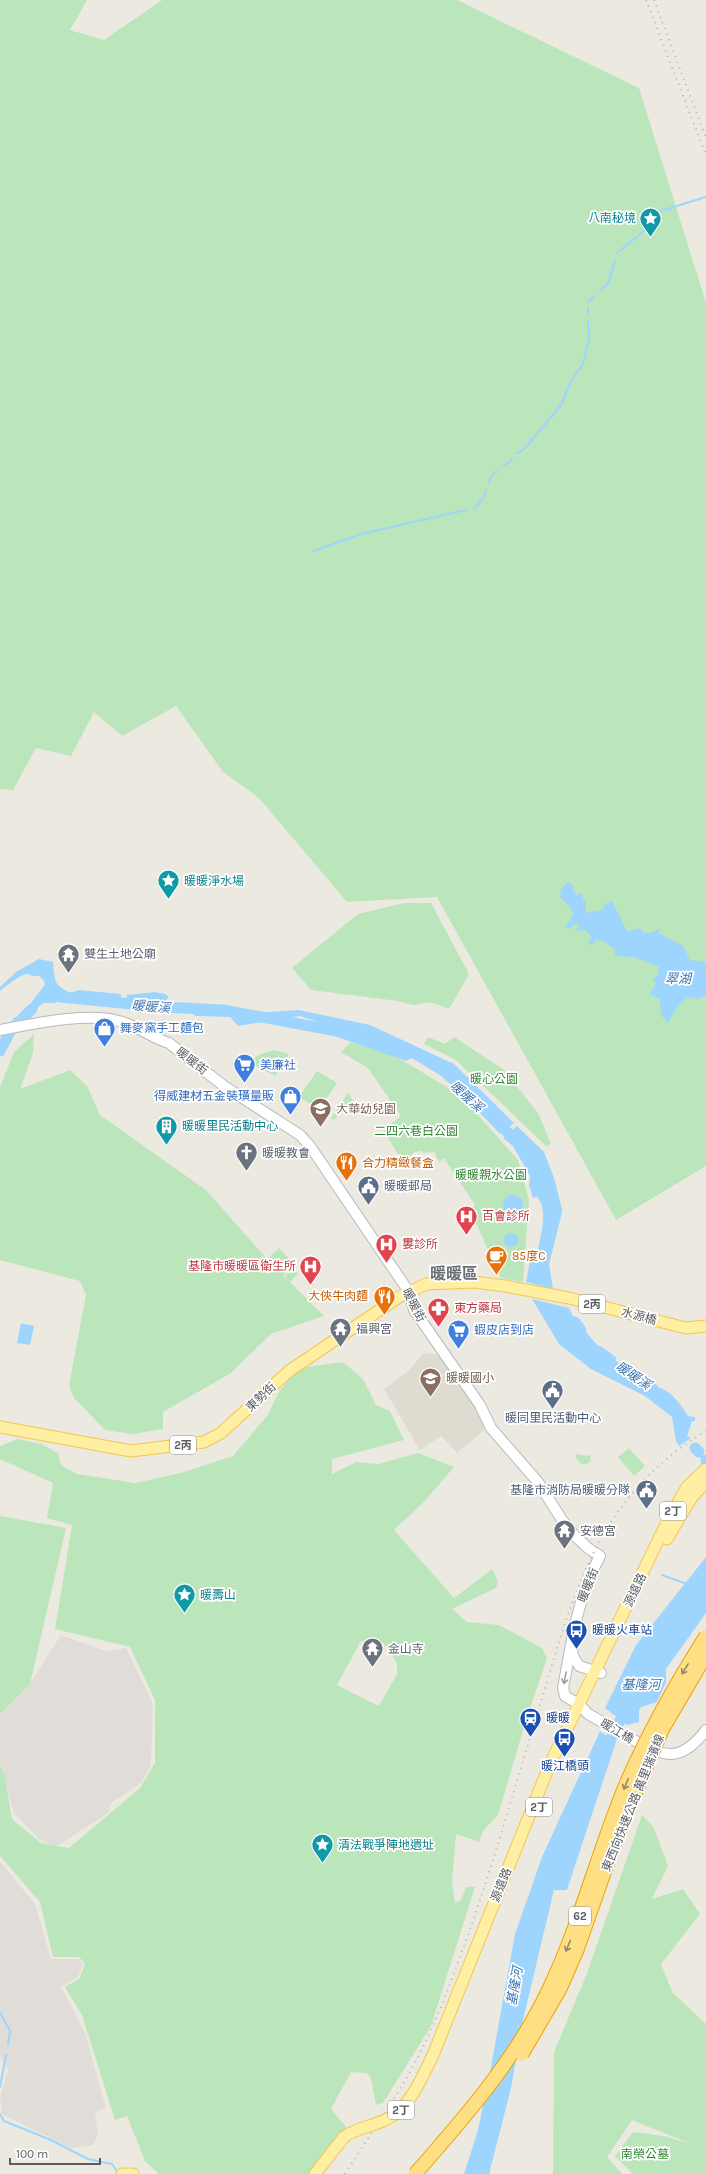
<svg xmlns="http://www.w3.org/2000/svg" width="706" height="2174" viewBox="0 0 706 2174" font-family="Karla,'Noto Sans TC',sans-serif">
<rect width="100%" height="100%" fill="#eceae0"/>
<g fill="#e0ddd8">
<polygon points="61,1635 105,1651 126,1648 153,1704 151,1765 141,1783 111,1803 108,1813 59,1845 51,1845 39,1839 14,1813 0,1762 0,1714 30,1684"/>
<polygon points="0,1861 35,1904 51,1959 79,1959 83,1964 78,1977 61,1987 85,2033 106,2108 95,2112 98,2134 93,2145 71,2148 2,2114 0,2098 8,2069 0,2057"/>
</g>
<polygon fill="#dedbd1" points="424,1353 442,1355 480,1408 485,1429 457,1453 441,1436 420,1450 384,1389 409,1370"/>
<g fill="#bbe5bb" fill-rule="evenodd">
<polygon points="0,0 87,0 70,30 104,40 162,0 457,0 639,88 706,303 706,1166 616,1220 437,897 347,902 259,798 223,772 176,706 122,736 94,712 71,756 36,748 13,790 0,789"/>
<polygon points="404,903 431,903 469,974 449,1009 430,1002 413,1005 398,1001 311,990 292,968 358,914"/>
<polygon points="34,1034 33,1053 20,1089 70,1070 87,1086 100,1115 206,1190 267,1259 279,1248 295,1265 283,1276 288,1280 285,1276 293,1268 298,1274 290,1282 324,1316 271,1334 231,1373 163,1412 163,1429 133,1434 105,1430 74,1398 69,1385 86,1295 80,1281 0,1260 0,1087 14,1052"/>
<polygon points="428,1037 445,1044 454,1037 503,1069 538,1113 551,1144 546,1146 456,1060 424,1044"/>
<polygon points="351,1042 395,1056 452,1090 470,1106 518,1160 529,1200 523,1282 501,1278 470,1210 475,1205 444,1158 439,1162 434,1152 425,1153 421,1151 415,1152 403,1162 383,1130 401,1116 368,1068 341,1052"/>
<polygon points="274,1050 289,1054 275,1076 250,1063 258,1055"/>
<polygon points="317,1071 337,1083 319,1109 299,1097"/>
<polygon points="348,1093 354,1102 333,1120 331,1118"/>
<path d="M343,1362l20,17 13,26 14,6 14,29 -72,19v15l24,-12 22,2 40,-11 36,14 -31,36 -29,27 60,68 38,-29 6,12 -2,7 -44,21 15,13 32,3 43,23 5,10 -20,59 -29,98 -15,16 -4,11 -23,-8 -4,48 3,21 6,-3 5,-13h9l-44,139 -48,77 -7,2 -5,-27 -4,-5 -16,-1 -20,37 16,19 -39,46h-149l-14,-13 -18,-45 -12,4 -33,-105 -17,-28 14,-8 6,-15 -6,-7h-26l-13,-55 -40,-46v-93l5,14 7,42 29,24 28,5 71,-60 15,-25v-63l-25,-53 -75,-18 17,-104 -25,-7 6,-35 -53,-24v-13l18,-7 23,5 17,9 3,12 16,9 58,9 46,-10 52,-17 34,-40 13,-26 14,-16 13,-7zM361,1641l22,2 14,20v11l-18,32 -42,-21z"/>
<polygon points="629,1448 645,1466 634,1476 618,1457"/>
<polygon points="577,1454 586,1456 592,1455 590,1458 591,1461 587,1464 582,1464 575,1457"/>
<polygon points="0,1516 66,1528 30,1684 0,1714"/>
<polygon points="642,1815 654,1828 668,1866 652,1899 683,1889 700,1914 661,1964 672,1992 706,2024 706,2174 633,2174 615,2156 633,2132 664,2136 691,2144 632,2120 607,2157 622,2174 553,2174 554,2052 586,1976"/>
</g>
<g fill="#9dd5ff">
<polygon points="568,882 574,886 573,891 577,895 581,893 584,901 586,901 585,907 587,913 603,910 604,905 612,901 627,931 640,928 643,932 652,933 660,928 659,933 683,946 690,960 706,962 706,996 698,999 688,997 677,1007 668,1023 661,1015 660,999 649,994 656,984 653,980 658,974 659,967 634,957 615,956 615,949 601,940 596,940 592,945 588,944 592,937 585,930 576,931 580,925 575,924 568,929 566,926 573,915 572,910 560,897 561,889"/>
<path d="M39,959l14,3c2,19 0,23 18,31l7,-3 43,4 -1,8 -43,-5 -12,6 -4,-3 -7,3h-11l-17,15 -13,3v-3l8,-2 29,-38c-15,-16 -37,2 -50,13v-4l16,-15z"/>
<path d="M155,992l10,2 4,3 -3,3 2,4 20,1 9,6 14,2 16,-6 23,12 4,-6 45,-3 71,15 84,39 60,59 -14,11 -34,-36 -26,-23 -25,-15 -41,-19 -74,-25 -62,10 -8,-9 -35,-1c-12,-20 -29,0 -43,-3 -9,-2 -18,-7 -26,-11l1,-7z"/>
<path d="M517,1126l27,26 10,26 8,31 -1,8 -12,47 4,25 -27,-7 4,-21 7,-6c2,-16 13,-44 0,-58l-4,1 -4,-12 1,-10 -17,-30 -10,-8z"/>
<circle cx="513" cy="1205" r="10"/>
<circle cx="511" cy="1240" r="7"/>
<path d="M532,1299l37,9 4,8 6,2 7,10v4l11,13 5,2 15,11 -2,2 38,27c15,-1 28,17 35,29l7,1v4h-3l-5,15 4,2 -12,8 -3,-5 -4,-24 -27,-21 -54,-27 -32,-25z"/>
<polygon points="21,1323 34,1326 30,1345 17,1343"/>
<polygon points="706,1557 706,1613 666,1669 666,1682 657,1702 641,1707 639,1711 639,1722 627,1725 605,1708 636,1645"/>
<polygon points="600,1731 616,1742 567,1890 554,1890 522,2024 511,2088 489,2174 464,2174 478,2130 490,2072 515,1934 542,1857"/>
</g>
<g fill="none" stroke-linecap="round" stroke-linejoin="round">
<g stroke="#9dd5ff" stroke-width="2">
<polyline points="617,253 646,229 651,214 706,197"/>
<polyline points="601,290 608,284 615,260"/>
<polyline points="588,302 594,296"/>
<polyline points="588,308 588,313"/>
<polyline points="517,454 526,447 561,405 570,383 583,364 589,339 588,321"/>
<polyline points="505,465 512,459"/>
<polyline points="489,483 491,476 497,471"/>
<polyline points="474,509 483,499 486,490"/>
<polyline points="314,551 361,534 466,510"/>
<polyline points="662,1575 687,1584"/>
<polyline points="0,2013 10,2031 8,2044"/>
<polyline points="0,2087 6,2055"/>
<polyline points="0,2114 4,2121 51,2140 88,2159 112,2164 116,2170"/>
</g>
<g stroke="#9dd5ff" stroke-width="11">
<polyline points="32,970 42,971 49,978 53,994"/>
<polyline points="60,997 164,1007 223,1010 337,1031 406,1055"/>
<polyline points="0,1051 11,1030 32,1009"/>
<polyline points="495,1119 519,1144"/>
<polyline points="624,1368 647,1382 661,1398"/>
<polyline points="695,1448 699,1452"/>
<polyline points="706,1460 706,1461"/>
<polyline points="605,1750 627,1707"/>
</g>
<defs>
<g id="secondary">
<path d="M0,1030c33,-6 86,-18 119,-9 17,4 33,17 50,22l55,43 76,49 10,11 99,146 5,18 66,95 11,23 47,54 24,38 13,16 13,12 12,8c-23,42 -28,85 -37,132l2,8 15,9 8,9c15,8 29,17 44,25 32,18 48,25 74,-9"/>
<polyline points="572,1649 573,1656 579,1666 601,1673"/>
</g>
<g id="primary">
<polyline points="0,1427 131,1451 204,1442 221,1433 289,1371 399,1297 426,1284 474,1282 505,1286 569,1298 678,1326 686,1328 706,1326"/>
<polyline points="667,1539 692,1497 706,1482"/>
<polyline points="433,2055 550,1764 668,1520 687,1487 706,1469"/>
<polyline points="122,2174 133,2174"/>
<polyline points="315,2174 344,2137"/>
</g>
</defs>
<use href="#secondary" stroke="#b6babf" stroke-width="12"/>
<use href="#primary" stroke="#f4c551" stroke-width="13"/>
<use href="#secondary" stroke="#fff" stroke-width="10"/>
<use href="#primary" stroke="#ffefa2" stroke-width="11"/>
<g stroke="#b2b3b3" stroke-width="2" stroke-dasharray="1 5" stroke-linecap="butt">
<polyline points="646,0 706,155"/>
<polyline points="654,0 706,138"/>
<path d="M345,2174c22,-35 46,-68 66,-104 17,-31 32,-66 44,-100 31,-80 54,-164 79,-245 37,-120 56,-224 172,-294"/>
</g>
<defs>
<path id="primary-bridge" d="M344,2137c14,-10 28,-10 43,-18 23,-11 35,-42 46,-64"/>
<g id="highway-bridge">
<polyline points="522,2054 560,1989 577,1950 617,1836 662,1730 706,1655"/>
<path d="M415,2174c51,-58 101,-115 134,-185 31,-65 48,-134 75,-200 23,-55 51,-104 82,-153"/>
</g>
</defs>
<use href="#primary-bridge" stroke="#f4c551" stroke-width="13" stroke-linecap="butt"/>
<use href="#highway-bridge" stroke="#eca100" stroke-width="15" stroke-linecap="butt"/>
<use href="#primary-bridge" stroke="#ffefa2" stroke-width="11"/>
<use href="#highway-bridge" stroke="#ffdf84" stroke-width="13"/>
</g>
<defs><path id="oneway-shaft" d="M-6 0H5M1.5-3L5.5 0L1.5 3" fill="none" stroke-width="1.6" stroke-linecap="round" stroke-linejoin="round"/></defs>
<g stroke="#938a6d">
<use href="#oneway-shaft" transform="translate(685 1669) rotate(122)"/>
<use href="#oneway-shaft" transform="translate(626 1784) rotate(113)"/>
<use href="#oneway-shaft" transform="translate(568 1946) rotate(112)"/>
</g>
<use stroke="#9b9ea0" href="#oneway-shaft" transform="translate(565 1678) rotate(101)"/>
<defs>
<symbol id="sight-pin" viewBox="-11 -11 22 30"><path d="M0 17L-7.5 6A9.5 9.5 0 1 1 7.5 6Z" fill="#0f9aa8" stroke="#fff"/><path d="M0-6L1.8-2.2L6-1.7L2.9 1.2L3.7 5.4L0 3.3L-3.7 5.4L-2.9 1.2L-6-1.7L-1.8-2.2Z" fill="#fff"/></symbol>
<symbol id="temple-pin" viewBox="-11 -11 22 30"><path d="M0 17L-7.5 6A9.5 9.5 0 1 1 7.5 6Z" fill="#6b7280" stroke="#fff"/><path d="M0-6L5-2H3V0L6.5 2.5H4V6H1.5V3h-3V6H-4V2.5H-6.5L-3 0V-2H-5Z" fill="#fff"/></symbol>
<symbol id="shop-pin" viewBox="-11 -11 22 30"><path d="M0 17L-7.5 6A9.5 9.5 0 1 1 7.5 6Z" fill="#3f7fe0" stroke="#fff"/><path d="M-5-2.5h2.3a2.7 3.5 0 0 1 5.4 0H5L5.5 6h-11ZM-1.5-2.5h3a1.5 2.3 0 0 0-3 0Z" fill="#fff"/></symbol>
<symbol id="supermarket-pin" viewBox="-11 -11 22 30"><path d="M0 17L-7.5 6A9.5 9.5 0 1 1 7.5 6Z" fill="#3f7fe0" stroke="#fff"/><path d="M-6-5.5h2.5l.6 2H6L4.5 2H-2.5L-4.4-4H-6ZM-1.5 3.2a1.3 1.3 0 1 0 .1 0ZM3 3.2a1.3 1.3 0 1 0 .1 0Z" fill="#fff"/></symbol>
<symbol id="school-pin" viewBox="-11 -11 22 30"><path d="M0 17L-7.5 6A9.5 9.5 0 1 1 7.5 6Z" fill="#8d6e63" stroke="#fff"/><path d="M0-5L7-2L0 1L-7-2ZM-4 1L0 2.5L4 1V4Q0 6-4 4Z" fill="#fff"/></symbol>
<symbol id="building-pin" viewBox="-11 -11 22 30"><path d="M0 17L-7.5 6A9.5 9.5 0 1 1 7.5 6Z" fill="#0f9aa8" stroke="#fff"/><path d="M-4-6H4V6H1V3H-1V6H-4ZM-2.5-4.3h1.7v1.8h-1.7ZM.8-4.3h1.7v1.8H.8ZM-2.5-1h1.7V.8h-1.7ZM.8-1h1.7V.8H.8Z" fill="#fff"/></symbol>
<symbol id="church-pin" viewBox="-11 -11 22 30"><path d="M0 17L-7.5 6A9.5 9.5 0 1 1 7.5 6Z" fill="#6b7280" stroke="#fff"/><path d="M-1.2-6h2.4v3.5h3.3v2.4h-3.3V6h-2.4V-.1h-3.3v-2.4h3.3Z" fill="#fff"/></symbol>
<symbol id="restaurant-pin" viewBox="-11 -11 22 30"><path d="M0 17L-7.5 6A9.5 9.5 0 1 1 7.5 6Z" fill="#e8710a" stroke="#fff"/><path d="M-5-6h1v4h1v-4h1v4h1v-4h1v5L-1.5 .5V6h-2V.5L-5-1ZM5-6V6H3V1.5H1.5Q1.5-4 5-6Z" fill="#fff"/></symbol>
<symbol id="civic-pin" viewBox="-11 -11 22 30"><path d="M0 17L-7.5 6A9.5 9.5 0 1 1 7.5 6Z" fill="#5c6f8a" stroke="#fff"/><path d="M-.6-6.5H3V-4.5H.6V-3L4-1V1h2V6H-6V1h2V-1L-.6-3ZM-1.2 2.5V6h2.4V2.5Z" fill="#fff"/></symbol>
<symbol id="hospital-pin" viewBox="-11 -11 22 30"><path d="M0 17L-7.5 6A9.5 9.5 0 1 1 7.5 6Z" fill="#e0444e" stroke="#fff"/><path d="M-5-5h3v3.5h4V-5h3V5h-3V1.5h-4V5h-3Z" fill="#fff"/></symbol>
<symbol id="cafe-pin" viewBox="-11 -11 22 30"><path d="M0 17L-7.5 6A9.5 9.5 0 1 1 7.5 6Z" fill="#e8710a" stroke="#fff"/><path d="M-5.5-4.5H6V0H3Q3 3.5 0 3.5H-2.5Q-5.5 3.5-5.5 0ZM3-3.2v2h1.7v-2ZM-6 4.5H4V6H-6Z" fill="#fff"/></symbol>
<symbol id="pharmacy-pin" viewBox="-11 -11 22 30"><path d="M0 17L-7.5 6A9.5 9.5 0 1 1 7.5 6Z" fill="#e0444e" stroke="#fff"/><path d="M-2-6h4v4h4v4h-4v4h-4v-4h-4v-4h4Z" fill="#fff"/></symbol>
<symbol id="bus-pin" viewBox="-11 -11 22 30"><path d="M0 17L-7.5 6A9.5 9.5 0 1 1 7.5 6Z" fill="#1a4fb4" stroke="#fff"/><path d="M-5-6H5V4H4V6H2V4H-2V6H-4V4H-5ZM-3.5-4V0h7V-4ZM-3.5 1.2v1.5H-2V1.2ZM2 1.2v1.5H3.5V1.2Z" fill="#fff"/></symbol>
<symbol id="station-pin" viewBox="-11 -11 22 30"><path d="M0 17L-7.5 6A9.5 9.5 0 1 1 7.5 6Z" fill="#1a4fb4" stroke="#fff"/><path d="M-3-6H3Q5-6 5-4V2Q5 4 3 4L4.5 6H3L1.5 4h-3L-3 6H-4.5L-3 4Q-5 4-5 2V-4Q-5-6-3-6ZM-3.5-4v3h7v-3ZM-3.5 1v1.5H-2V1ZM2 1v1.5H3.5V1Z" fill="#fff"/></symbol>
</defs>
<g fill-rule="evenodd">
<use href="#sight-pin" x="638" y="206" width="25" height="34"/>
<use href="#sight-pin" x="156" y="868" width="25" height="34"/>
<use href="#temple-pin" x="56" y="942" width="25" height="34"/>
<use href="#shop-pin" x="92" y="1016" width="25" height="34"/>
<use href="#supermarket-pin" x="232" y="1052" width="25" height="34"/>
<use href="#shop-pin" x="278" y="1084" width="25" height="34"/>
<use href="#school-pin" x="308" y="1096" width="25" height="34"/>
<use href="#building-pin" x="154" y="1114" width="25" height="34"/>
<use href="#church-pin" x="234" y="1140" width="25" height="34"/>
<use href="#restaurant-pin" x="334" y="1150" width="25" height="34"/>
<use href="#civic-pin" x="356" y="1174" width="25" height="34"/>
<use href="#hospital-pin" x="454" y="1204" width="25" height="34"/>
<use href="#hospital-pin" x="374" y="1232" width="25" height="34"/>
<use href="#cafe-pin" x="484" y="1244" width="25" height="34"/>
<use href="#hospital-pin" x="298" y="1254" width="25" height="34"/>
<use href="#restaurant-pin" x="372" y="1284" width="25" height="34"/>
<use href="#pharmacy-pin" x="426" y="1296" width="25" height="34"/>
<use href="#temple-pin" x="328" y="1316" width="25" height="34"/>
<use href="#supermarket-pin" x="446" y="1318" width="25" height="34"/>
<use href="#school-pin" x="418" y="1366" width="25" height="34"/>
<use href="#civic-pin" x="540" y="1378" width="25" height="34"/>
<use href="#civic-pin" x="634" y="1478" width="25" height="34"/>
<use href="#temple-pin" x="552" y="1518" width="25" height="34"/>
<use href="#sight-pin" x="172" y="1582" width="25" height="34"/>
<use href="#bus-pin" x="564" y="1618" width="25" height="34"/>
<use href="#temple-pin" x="360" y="1636" width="25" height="34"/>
<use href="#station-pin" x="518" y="1706" width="25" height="34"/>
<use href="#bus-pin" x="552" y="1726" width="25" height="34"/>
<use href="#sight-pin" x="310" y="1832" width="25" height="34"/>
</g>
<g text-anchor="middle" stroke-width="3.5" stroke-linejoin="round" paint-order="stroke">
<g fill="#fff" stroke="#8b8e90" stroke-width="1">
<rect x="579" y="1295" width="26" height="18" rx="3"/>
<rect x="170" y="1436" width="26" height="18" rx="3"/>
<rect x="660" y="1502" width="26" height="18" rx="3"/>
<rect x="526" y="1798" width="26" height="18" rx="3"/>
<rect x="569" y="1907" width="22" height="18" rx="3"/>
<rect x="388" y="2101" width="26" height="18" rx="3"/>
</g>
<g font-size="11" font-weight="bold" fill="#595d61">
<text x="592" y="1308">2丙</text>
<text x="183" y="1449">2丙</text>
<text x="673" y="1515">2丁</text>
<text x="539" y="1811">2丁</text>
<text x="580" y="1920">62</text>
<text x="401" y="2114">2丁</text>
</g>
<g font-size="12" fill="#0d838f" stroke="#fff" text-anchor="start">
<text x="636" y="222" text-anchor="end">八南秘境</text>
<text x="184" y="885">暖暖淨水場</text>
<text x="182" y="1130">暖暖里民活動中心</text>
<text x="200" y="1599">暖壽山</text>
<text x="338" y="1849">清法戰爭陣地遺址</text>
</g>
<g font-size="12" fill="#5b616d" stroke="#fff" text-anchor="start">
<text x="84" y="958">雙生土地公廟</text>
<text x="262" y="1157">暖暖教會</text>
<text x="356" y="1333">福興宮</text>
<text x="580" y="1535">安德宮</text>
<text x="388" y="1653">金山寺</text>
</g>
<g font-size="12" fill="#366cbe" stroke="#fff" text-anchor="start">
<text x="120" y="1032">舞麥窯手工麵包</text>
<text x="260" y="1069">美廉社</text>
<text x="274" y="1100" text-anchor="end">得威建材五金裝璜量販</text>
<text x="474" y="1334">蝦皮店到店</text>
</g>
<g font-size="12" fill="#595d61" stroke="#fff">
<text transform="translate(192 1061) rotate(38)" y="4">暖暖街</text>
<text transform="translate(414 1305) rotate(63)" y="4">暖暖街</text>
<text transform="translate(639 1316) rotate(15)" y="4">水源橋</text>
<text transform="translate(261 1397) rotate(-43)" y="4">東勢街</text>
<text transform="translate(588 1585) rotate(-68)" y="4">暖暖街</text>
<text transform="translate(635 1590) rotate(-65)" y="4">源遠路</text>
<text transform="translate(617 1731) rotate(30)" y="4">暖江橋</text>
<text transform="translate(633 1803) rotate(-68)" y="4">東西向快速公路 萬里瑞濱線</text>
<text transform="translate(501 1885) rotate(-68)" y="4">源遠路</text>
</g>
<g font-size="12" fill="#338636" stroke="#fff">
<text x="494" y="1083">暖心公園</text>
<text x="416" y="1135">二四六巷白公園</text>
<text x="491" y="1179">暖暖親水公園</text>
<text x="645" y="2158">南榮公墓</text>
</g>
<g font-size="12" fill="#785e54" stroke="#fff" text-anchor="start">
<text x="336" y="1113">大華幼兒園</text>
<text x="446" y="1382">暖暖國小</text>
</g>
<g font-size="12" fill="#c56008" stroke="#fff" text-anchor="start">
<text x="362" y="1167">合力精緻餐盒</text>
<text x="512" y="1260">85度C</text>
<text x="368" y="1300" text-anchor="end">大俠牛肉麵</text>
</g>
<g font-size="12" fill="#4e5e75" stroke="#fff" text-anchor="start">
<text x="384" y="1190">暖暖郵局</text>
<text x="553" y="1422" text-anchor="middle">暖同里民活動中心</text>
<text x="630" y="1494" text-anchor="end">基隆市消防局暖暖分隊</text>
</g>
<g font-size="12" fill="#be3a42" stroke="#fff" text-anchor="start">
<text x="482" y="1220">百會診所</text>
<text x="402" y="1248">婁診所</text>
<text x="296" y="1270" text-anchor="end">基隆市暖暖區衛生所</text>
<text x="454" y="1312">東方藥局</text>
</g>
<g font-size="12" fill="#164399" stroke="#fff" text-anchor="start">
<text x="592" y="1634">暖暖火車站</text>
<text x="546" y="1722">暖暖</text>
<text x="565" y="1770" text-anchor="middle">暖江橋頭</text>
</g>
<g font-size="13" font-style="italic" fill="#3a75b2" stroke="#fff">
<text x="678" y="983">翠湖</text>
<text transform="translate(151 1006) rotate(5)" y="5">暖暖溪</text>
<text transform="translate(467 1096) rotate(42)" y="5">暖暖溪</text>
<text transform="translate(634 1375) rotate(34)" y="5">暖暖溪</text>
<text x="641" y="1689">基隆河</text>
<text transform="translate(514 1986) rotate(-80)" y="5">基隆河</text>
</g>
<g font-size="16" font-weight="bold" fill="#6a6f73" stroke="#fff">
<text x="454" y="1279">暖暖區</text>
</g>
</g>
<path d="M10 2158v6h90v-6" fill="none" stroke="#595d61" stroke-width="2"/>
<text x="16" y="2158" font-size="12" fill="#595d61" stroke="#ffffff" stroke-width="3" paint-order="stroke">100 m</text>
</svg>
